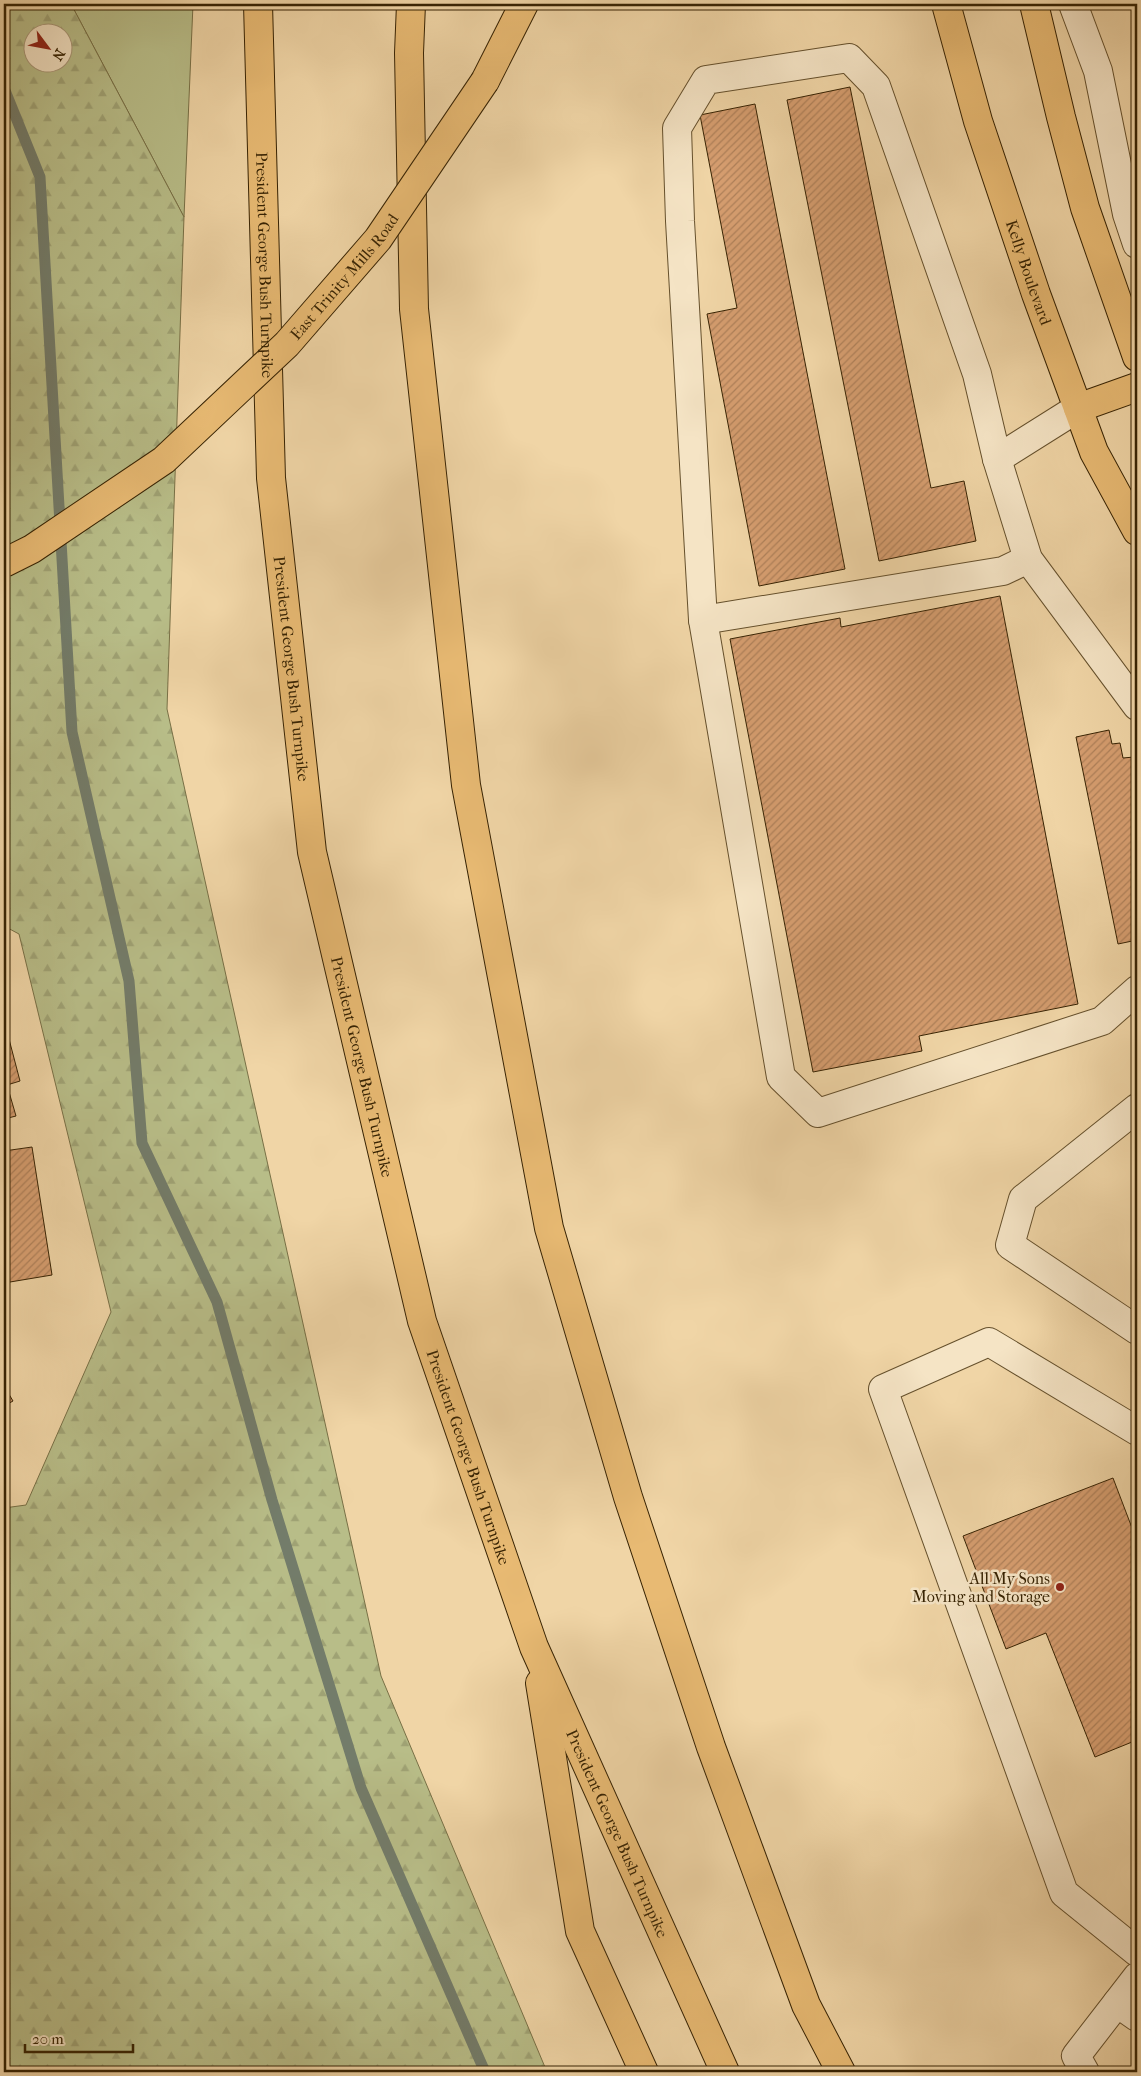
<svg xmlns="http://www.w3.org/2000/svg" width="1141" height="2076" viewBox="0 0 1141 2076" font-family="'IM FELL French Canon',serif">
<defs>
<pattern id="forest-firs" width="22" height="20" patternUnits="userSpaceOnUse" patternTransform="scale(1.25)"><rect width="22" height="20" fill="#b8bd88"/><path d="M5 1l3.5 6h-7zM16 11l3.5 6h-7z" fill="#9fa274"/></pattern>
<pattern id="building-hatch" width="6" height="6" patternUnits="userSpaceOnUse" patternTransform="scale(1.25)"><rect width="6" height="6" fill="#d59d6f"/><path d="M-1 1l2-2M0 6l6-6M5 7l2-2" fill="none" stroke="#ae8059"/></pattern>
</defs>
<rect width="100%" height="100%" fill="#f0d5a6"/>
<filter id="stains"><feTurbulence type="fractalNoise" baseFrequency=".004" numOctaves="4"/><feColorMatrix values="0 0 0 0 .2 0 0 0 0 .09 0 0 0 0 .02 0 0 0 .5 -.17"/></filter>
<radialGradient id="worn" r=".72"><stop offset=".6" stop-color="#630" stop-opacity="0"/><stop offset="1" stop-color="#630" stop-opacity=".3"/></radialGradient>
<polygon fill="#b8bd88" stroke="#787046" points="71,4 193,4 184,217"/>
<path fill="url(#forest-firs)" stroke="#787046" fill-rule="evenodd" d="M4,4h67l113,213 -17,492 214,967 166,396h-543v-564l22,-3 85,-193 -92,-378 -15,-8zM32,32h30v30h-30z"/>
<g fill="none" stroke-linecap="round" stroke-linejoin="round">
<polyline stroke="#737c6a" stroke-width="11" points="4,88 40,177 72,732 129,981 142,1143 217,1302 272,1500 361,1788 485,2072"/>
</g>
<g fill="url(#building-hatch)" stroke="#372303">
<polygon points="850,87 931,488 964,481 976,541 879,561 787,100"/>
<polygon points="755,104 845,569 759,586 707,314 737,308 700,115"/>
<polygon points="1000,596 1078,1004 919,1036 922,1051 813,1072 730,639 840,618 841,627"/>
<polygon points="1109,730 1112,744 1120,743 1123,758 1134,757 1136,768 1137,767 1137,940 1118,944 1076,737"/>
<polygon points="4,1020 20,1081 7,1085 16,1116 4,1119"/>
<polygon points="32,1147 52,1275 4,1283 4,1151"/>
<polygon points="4,1386 13,1401 4,1406"/>
<polygon points="1113,1478 1137,1541 1137,1740 1095,1757 1046,1633 1006,1649 963,1536"/>
</g>
<g fill="none" stroke-linecap="round" stroke-linejoin="round">
<defs>
<g id="minor">
<polyline points="1073,4 1098,71 1127,214 1137,244"/>
<polyline points="997,459 1078,408"/>
<polyline points="703,620 1003,571 1028,559"/>
<polyline points="1137,706 1028,559 997,459 977,374 876,86 849,58 706,80 677,128 680,221 703,620 781,1077 818,1113 1102,1021 1137,990"/>
<polyline points="1137,1108 1023,1199 1010,1245 1137,1330"/>
<polyline points="1137,1431 989,1342 883,1389 1064,1893 1137,1952"/>
<polyline points="1117,2003 1137,2017"/>
<polyline points="1085,2072 1076,2056 1137,1977"/>
</g>
<g id="major">
<path id="s1" d="M946,4l32,117 58,173 58,158 43,79"/>
<polyline points="1034,4 1061,117 1085,208 1137,357"/>
<polyline points="485,81 524,4"/>
<polyline points="1078,408 1137,387"/>
</g>
<g id="highway">
<path id="s2" d="M258,4l13,474 41,374 110,469 112,326 191,425"/>
<polyline points="411,4 409,53 414,309 466,785 549,1228 628,1497 711,1747 806,2005 841,2072"/>
<polyline points="540,1683 580,1931 644,2072"/>
</g>
</defs>
<use href="#minor" stroke="#65502c" stroke-width="30"/>
<use href="#major" stroke="#372303" stroke-width="30"/>
<use href="#highway" stroke="#372303" stroke-width="30"/>
<use href="#minor" stroke="#f5e4c5" stroke-width="28"/>
<use href="#major" stroke="#e8ba73" stroke-width="28"/>
<use href="#highway" stroke="#e8ba73" stroke-width="28"/>
<defs>
<g id="major-bridge">
<path id="s3" d="M4,563l28,-14 132,-89 123,-116 91,-105 107,-158"/>
</g>
</defs>
<use href="#major-bridge" stroke="#372303" stroke-width="30" stroke-linecap="butt"/>
<use href="#major-bridge" stroke="#e8ba73" stroke-width="28"/>
</g>
<circle fill="#8f2418" stroke="#f5e4c5" stroke-width="2" cx="1060" cy="1587" r="5"/>
<g text-anchor="middle" stroke-width="5" stroke-linejoin="round" paint-order="stroke">
<g font-size="16" fill="#372303" stroke="#f5e4c5">
<text dy="6" stroke="none"><textPath href="#s2" startOffset="261">President George Bush Turnpike</textPath></text>
<text dy="6" stroke="none"><textPath href="#s1" startOffset="281">Kelly Boulevard</textPath></text>
<text dy="6" stroke="none"><textPath href="#s3" startOffset="448">East Trinity Mills Road</textPath></text>
<text dy="6" stroke="none"><textPath href="#s2" startOffset="666">President George Bush Turnpike</textPath></text>
<text dy="6" stroke="none"><textPath href="#s2" startOffset="1071">President George Bush Turnpike</textPath></text>
<text dy="6" stroke="none"><textPath href="#s2" startOffset="1476">President George Bush Turnpike</textPath></text>
<text dy="6" stroke="none"><textPath href="#s2" startOffset="1881">President George Bush Turnpike</textPath></text>
</g>
<g font-size="16" fill="#372303" stroke="#f5e4c5" text-anchor="end">
<text x="1050" y="1584">All My Sons<tspan x="1050" dy="18">Moving and Storage</tspan></text>
</g>
</g>
<rect width="1141" height="2076" fill="none" stroke="#f0d5a6" stroke-width="20"/>
<rect x="5" y="5" width="1131" height="2066" fill="none" stroke="#372303" stroke-width="2.5"/>
<rect x="10" y="10" width="1121" height="2056" fill="none" stroke="#372303"/>
<g transform="translate(48 48) rotate(122)"><circle r="24" fill="#f5e4c5" stroke="#a99777"/>
<path d="M0-4L9 19L0 12L-9 19Z" fill="#8f2418"/>
<text y="-8" font-size="14" font-weight="bold" text-anchor="middle" fill="#372303">N</text>
</g>
<path d="M25 2044v8h108v-8" fill="none" stroke="#372303" stroke-width="2.5"/>
<text x="32" y="2044" font-size="15" fill="#372303" stroke="#f5e4c5" stroke-width="4" paint-order="stroke">20 m</text>
<rect width="100%" height="100%" filter="url(#stains)"/>
<rect width="100%" height="100%" fill="url(#worn)"/>
</svg>
